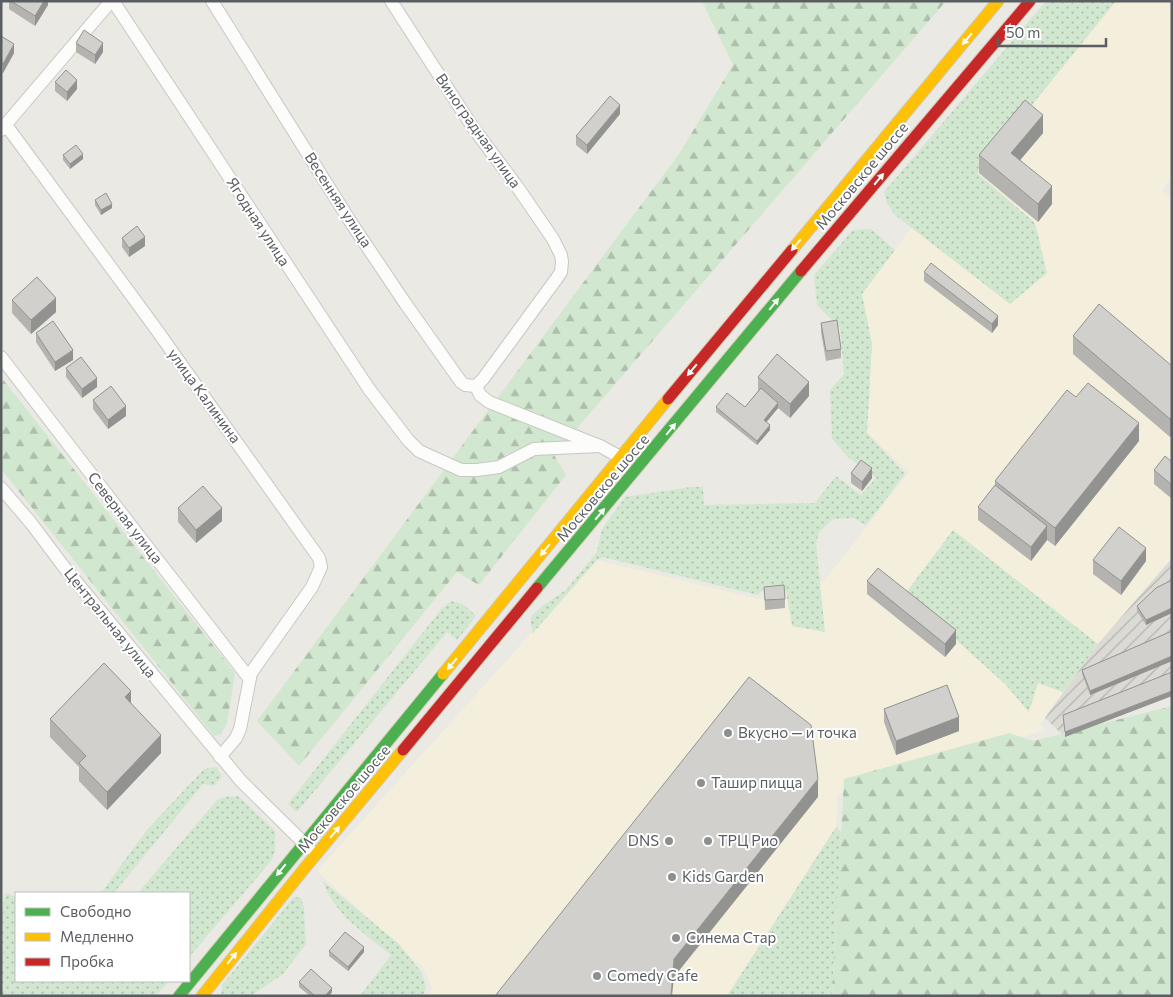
<svg xmlns="http://www.w3.org/2000/svg" width="1173" height="997" viewBox="0 0 1173 997" font-family="Commissioner,sans-serif">
<defs>
<pattern id="industrial-furrows" width="10" height="10" patternUnits="userSpaceOnUse" patternTransform="scale(1.25)"><rect width="10" height="10" fill="#dbdad5"/><path d="M-1 1l2-2M0 10L10 0M9 11l2-2" fill="none" stroke="#b5b4b0"/></pattern>
<pattern id="green-dots" width="8" height="8" patternUnits="userSpaceOnUse" patternTransform="scale(1.25)"><rect width="8" height="8" fill="#d2e7cf"/><path d="M2 2h.1M6 6h.1" fill="none" stroke="#adbeab" stroke-width="1.8" stroke-linecap="round"/></pattern>
<pattern id="forest-firs" width="22" height="20" patternUnits="userSpaceOnUse" patternTransform="scale(1.25)"><rect width="22" height="20" fill="#d2e7cf"/><path d="M5 1l3.5 6h-7zM16 11l3.5 6h-7z" fill="#adbeab"/></pattern>
</defs>
<rect width="100%" height="100%" fill="#eae9e4"/>
<polygon fill="#f4efdc" points="1116,1 1172,1 1172,178 1162,190 1172,198 1172,559 1098,644 1040,724 1045,730 838,794 836,827 728,996 428,996 432,989 424,969 317,871 597,560 758,599 825,580 909,472 867,433 872,344 862,294 912,227 1010,304 1035,223 977,173"/>
<polygon fill="url(#industrial-furrows)" points="1172,558 1172,696 1065,737 1045,718 1098,644"/>
<g fill="url(#green-dots)">
<polygon points="1046,1 1116,1 977,173 1035,223 1047,273 1010,304 895,215 887,203 884,192"/>
<polygon points="871,229 895,250 862,294 872,344 867,433 905,474 866,525 853,518 833,519 819,532 816,544 825,632 792,626 786,591 761,591 758,595 603,557 597,560 533,633 531,625 531,616 541,607 566,590 597,552 602,529 625,497 691,487 703,487 704,505 815,503 836,476 861,495 876,478 848,457 832,439 830,390 844,374 840,328 817,305 814,275 853,230"/>
<polygon points="953,530 1098,644 1063,692 1038,683 1029,712 1005,684 905,594"/>
<polygon points="451,601 464,605 476,616 457,640 447,632 297,812 288,804 443,607"/>
<polygon points="216,767 222,777 214,786 203,784 114,893 101,893 146,831 204,769"/>
<polygon points="238,796 275,831 275,851 271,861 189,957 189,893 138,893 217,800 225,797"/>
<polygon points="836,827 841,832 832,996 727,996"/>
<path d="M323,881l76,63 22,28 5,14 -3,10h-63l31,-41c-26,-22 -57,-40 -68,-74z"/>
<polygon points="5,893 16,897 16,981 169,981 156,996 1,996 1,916"/>
<polygon points="294,897 301,898 304,908 306,944 283,974 251,996 221,996 222,985"/>
</g>
<g fill="url(#forest-firs)">
<polygon points="702,1 946,1 554,455 566,475 479,585 457,572 299,766 257,721 679,154 733,65"/>
<polygon points="1,377 235,673 227,723 221,734 214,736 1,469"/>
<polygon points="1172,706 1172,996 832,996 844,779 1009,733 1033,741"/>
</g>
<g fill="none" stroke-linecap="round" stroke-linejoin="round">
<defs>
<g id="street">
<polyline points="113,1 369,389 408,440 419,451 461,470 477,470 499,467 534,449 600,446"/>
<polyline points="212,1 350,221 405,303 461,382 465,385 476,386"/>
<polyline points="391,1 474,129 516,185 553,239 561,255 562,262 561,272 557,278 483,379 476,386"/>
<polyline points="6,125 151,322 319,558 321,567 312,587 251,673 240,729 236,738 220,757"/>
<polyline points="1,130 111,1"/>
<polyline points="1,357 115,505 249,678"/>
<polyline points="476,386 480,395 489,402 600,446 620,457"/>
<polyline points="1,488 31,523 64,567 241,781 309,848"/>
</g>
<g id="fast">
<polyline points="537,588 801,271"/>
<polyline points="179,996 443,674"/>
</g>
<g id="slow">
<polyline points="792,250 998,1"/>
<polyline points="443,674 668,399"/>
<polyline points="202,996 304,869 403,750"/>
</g>
<g id="jam">
<polyline points="801,271 1030,1"/>
<polyline points="668,399 792,250"/>
<polyline points="403,750 537,588"/>
</g>
</defs>
<use href="#street" stroke="#c7c7c6" stroke-width="14"/>
<use href="#fast" stroke="#d2cab2" stroke-width="13"/>
<use href="#slow" stroke="#d2cab2" stroke-width="13"/>
<use href="#jam" stroke="#d2cab2" stroke-width="13"/>
<use href="#street" stroke="#fcfcfb" stroke-width="12"/>
<use href="#fast" stroke="#4caf50" stroke-width="11"/>
<use href="#slow" stroke="#ffc107" stroke-width="11"/>
<use href="#jam" stroke="#c62828" stroke-width="11"/>
</g>
<g fill="#b4b3b0">
<polygon points="9,1 48,1 48,5 35,26 9,9"/>
<polygon points="1,36 14,53 3,73 1,72"/>
<polygon points="76,43 103,52 95,64 76,52"/>
<polygon points="55,82 77,89 67,101 55,91"/>
<polygon points="620,114 587,154 576,145 576,136"/>
<polygon points="1043,133 1020,160 1052,204 1038,222 979,173 979,155"/>
<polygon points="63,155 83,159 70,169 63,160"/>
<polygon points="95,200 112,208 101,215 95,205"/>
<polygon points="122,238 145,246 129,257 122,247"/>
<polygon points="924,272 998,325 992,333 924,281"/>
<polygon points="12,300 56,312 31,334 12,313"/>
<polygon points="821,323 841,349 841,358 826,361 821,332"/>
<polygon points="36,333 73,360 55,371 36,342"/>
<polygon points="1073,336 1172,366 1172,435 1170,437 1073,354"/>
<polygon points="66,368 97,387 82,398 66,377"/>
<polygon points="758,377 809,396 790,418 778,408 766,422 770,430 757,445 716,412 716,407 745,407 758,391"/>
<polygon points="1076,397 1139,441 1055,546 1047,540 1031,561 978,520 978,507 995,485 995,481"/>
<polygon points="93,400 126,416 108,429 93,409"/>
<polygon points="1172,462 1172,499 1154,484 1154,470"/>
<polygon points="851,473 872,478 862,491 851,483"/>
<polygon points="178,508 222,521 196,543 178,522"/>
<polygon points="1093,560 1146,561 1121,595 1093,574"/>
<polygon points="1172,580 1172,613 1146,625 1137,611 1137,606"/>
<polygon points="867,581 956,644 945,657 867,594"/>
<polygon points="764,587 785,599 785,608 765,610"/>
<polygon points="1172,631 1172,661 1090,695 1082,674 1082,670"/>
<polygon points="131,704 161,753 107,810 79,781 79,767 50,737 50,719"/>
<polygon points="884,709 959,731 896,755 884,722"/>
<polygon points="329,951 364,952 348,971 329,956"/>
<polygon points="299,982 332,992 329,996 310,996 299,987"/>
</g>
<g fill="#929290">
<polygon points="44,1 48,1 48,5 35,26 35,16"/>
<polygon points="103,43 103,52 95,64 95,55"/>
<polygon points="14,44 14,53 3,73 3,64"/>
<polygon points="77,80 77,89 67,101 67,92"/>
<polygon points="620,105 620,114 587,154 587,145"/>
<polygon points="1043,115 1043,133 1011,171 1011,153"/>
<polygon points="83,154 83,159 70,169 70,164"/>
<polygon points="1052,186 1052,204 1038,222 1038,204"/>
<polygon points="112,204 112,208 101,215 101,210"/>
<polygon points="145,237 145,246 129,257 129,248"/>
<polygon points="56,298 56,312 31,334 31,320"/>
<polygon points="998,316 998,325 992,333 992,324"/>
<polygon points="73,350 73,360 55,371 55,362"/>
<polygon points="97,378 97,387 82,398 82,389"/>
<polygon points="809,382 809,396 790,418 790,404"/>
<polygon points="778,403 778,408 764,425 764,420"/>
<polygon points="126,406 126,416 108,429 108,420"/>
<polygon points="1172,417 1172,435 1170,437 1170,419"/>
<polygon points="1139,423 1139,441 1055,546 1055,528"/>
<polygon points="770,425 770,430 757,445 757,441"/>
<polygon points="872,468 872,478 862,491 862,482"/>
<polygon points="222,508 222,521 196,543 196,530"/>
<polygon points="1047,526 1047,540 1031,561 1031,547"/>
<polygon points="1146,548 1146,561 1121,595 1121,581"/>
<polygon points="1172,608 1172,613 1146,625 1146,620"/>
<polygon points="956,630 956,644 945,657 945,644"/>
<polygon points="1172,656 1172,661 1090,695 1090,691"/>
<polygon points="131,691 131,709 125,697"/>
<polygon points="1172,691 1172,696 1065,737 1065,732"/>
<polygon points="959,717 959,731 896,755 896,741"/>
<polygon points="161,735 161,753 107,810 107,792"/>
<polygon points="818,779 818,797 674,977 672,996 671,996 674,959"/>
<polygon points="364,947 364,952 348,971 348,967"/>
<polygon points="332,988 332,992 329,996 325,996"/>
</g>
<g fill="#d1d0cd" stroke="#929290">
<polygon points="11,1 44,1 35,16"/>
<polygon points="84,30 103,43 95,55 76,43"/>
<polygon points="1,36 14,44 3,64 1,63"/>
<polygon points="66,70 77,80 67,92 55,82"/>
<polygon points="610,96 620,105 587,145 576,136"/>
<polygon points="1025,100 1043,115 1011,153 1052,186 1038,204 979,155"/>
<polygon points="76,145 83,154 70,164 63,155"/>
<polygon points="106,193 112,204 101,210 95,200"/>
<polygon points="137,226 145,237 129,248 122,238"/>
<polygon points="931,263 998,316 992,324 924,272"/>
<polygon points="37,277 56,298 31,320 12,300"/>
<polygon points="1099,304 1172,366 1172,417 1170,419 1073,336"/>
<polygon points="837,320 841,349 826,351 821,323"/>
<polygon points="53,321 73,350 55,362 36,333"/>
<polygon points="777,354 809,382 790,404 758,377"/>
<polygon points="81,357 97,378 82,389 66,368"/>
<polygon points="1088,383 1139,423 1055,528 995,481 1067,390 1076,397"/>
<polygon points="111,386 126,406 108,420 93,400"/>
<polygon points="761,388 778,403 764,420 770,425 757,441 716,407 727,393 745,407"/>
<polygon points="1165,456 1172,462 1172,485 1154,470"/>
<polygon points="861,460 872,468 862,482 851,473"/>
<polygon points="995,485 1047,526 1031,547 978,507"/>
<polygon points="203,486 222,508 196,530 178,508"/>
<polygon points="1119,527 1146,548 1121,581 1093,560"/>
<polygon points="878,568 956,630 945,644 867,581"/>
<polygon points="1172,580 1172,608 1146,620 1137,606 1156,588"/>
<polygon points="784,585 785,599 765,600 764,587"/>
<polygon points="1172,631 1172,656 1090,691 1082,670"/>
<polygon points="104,663 131,691 125,697 161,735 107,792 79,763 86,756 50,719"/>
<polygon points="1172,672 1172,691 1065,732 1063,715"/>
<polygon points="749,677 811,725 818,779 674,959 671,996 495,996"/>
<polygon points="947,685 959,717 896,741 884,709"/>
<polygon points="345,932 364,947 348,967 329,951"/>
<polygon points="311,969 332,988 325,996 315,996 299,982"/>
</g>
<defs><path id="oneway-solid" d="M-6-.8H1V-3.2L6.5 0L1 3.2V.8H-6Z" transform="scale(1.25)"/></defs>
<g fill="#f6fbf6">
<use href="#oneway-solid" transform="translate(967 39) rotate(130)"/>
<use href="#oneway-solid" transform="translate(879 179) rotate(-50)"/>
<use href="#oneway-solid" transform="translate(796 245) rotate(130)"/>
<use href="#oneway-solid" transform="translate(774 304) rotate(-51)"/>
<use href="#oneway-solid" transform="translate(692 370) rotate(130)"/>
<use href="#oneway-solid" transform="translate(671 429) rotate(-51)"/>
<use href="#oneway-solid" transform="translate(600 514) rotate(-50)"/>
<use href="#oneway-solid" transform="translate(545 550) rotate(129)"/>
<use href="#oneway-solid" transform="translate(452 664) rotate(130)"/>
<use href="#oneway-solid" transform="translate(335 832) rotate(-50)"/>
<use href="#oneway-solid" transform="translate(281 870) rotate(129)"/>
<use href="#oneway-solid" transform="translate(232 958) rotate(-51)"/>
</g>
<g fill="#8c8f90" stroke="#fff" stroke-width="2">
<circle cx="728" cy="733" r="5"/>
<circle cx="701" cy="783" r="5"/>
<circle cx="669" cy="841" r="5"/>
<circle cx="708" cy="841" r="5"/>
<circle cx="672" cy="877" r="5"/>
<circle cx="676" cy="938" r="5"/>
<circle cx="597" cy="976" r="5"/>
</g>
<g text-anchor="middle" stroke-width="4" stroke-linejoin="round" paint-order="stroke">
<g font-size="15" fill="#5a5e62" stroke="#fff">
<text transform="translate(478 131) rotate(55)" y="5">Виноградная улица</text>
<text transform="translate(862 176) rotate(-50)" y="5">Московское шоссе</text>
<text transform="translate(338 200) rotate(57)" y="5">Весенняя улица</text>
<text transform="translate(258 222) rotate(57)" y="5">Ягодная улица</text>
<text transform="translate(204 396) rotate(54)" y="5">улица Калинина</text>
<text transform="translate(603 488) rotate(-50)" y="5">Московское шоссе</text>
<text transform="translate(125 518) rotate(52)" y="5">Северная улица</text>
<text transform="translate(110 623) rotate(51)" y="5">Центральная улица</text>
<text transform="translate(344 799) rotate(-50)" y="5">Московское шоссе</text>
</g>
<g font-size="15" fill="#5a5e62" stroke="#fff" text-anchor="start">
<text x="738" y="738">Вкусно — и точка</text>
<text x="711" y="788">Ташир пицца</text>
<text x="659" y="846" text-anchor="end">DNS</text>
<text x="718" y="846">ТРЦ Рио</text>
<text x="682" y="882">Kids Garden</text>
<text x="686" y="943">Синема Стар</text>
<text x="607" y="981">Comedy Cafe</text>
</g>
</g>
<rect width="1173" height="997" fill="none" stroke="#5a5e62" stroke-width="5"/>
<rect x="15" y="892" width="175" height="90" fill="#ffffff" stroke="#bdbfc0"/>
<rect x="25" y="908" width="25" height="8" fill="#4caf50" stroke="#bdbfc0"/>
<text x="60" y="917" font-size="15" fill="#5a5e62">Свободно</text>
<rect x="25" y="933" width="25" height="8" fill="#ffc107" stroke="#bdbfc0"/>
<text x="60" y="942" font-size="15" fill="#5a5e62">Медленно</text>
<rect x="25" y="958" width="25" height="8" fill="#c62828" stroke="#bdbfc0"/>
<text x="60" y="967" font-size="15" fill="#5a5e62">Пробка</text>
<path d="M998 38v8h108v-8" fill="none" stroke="#5a5e62" stroke-width="2.5"/>
<text x="1006" y="38" font-size="15" fill="#5a5e62" stroke="#ffffff" stroke-width="4" paint-order="stroke">50 m</text>
</svg>
